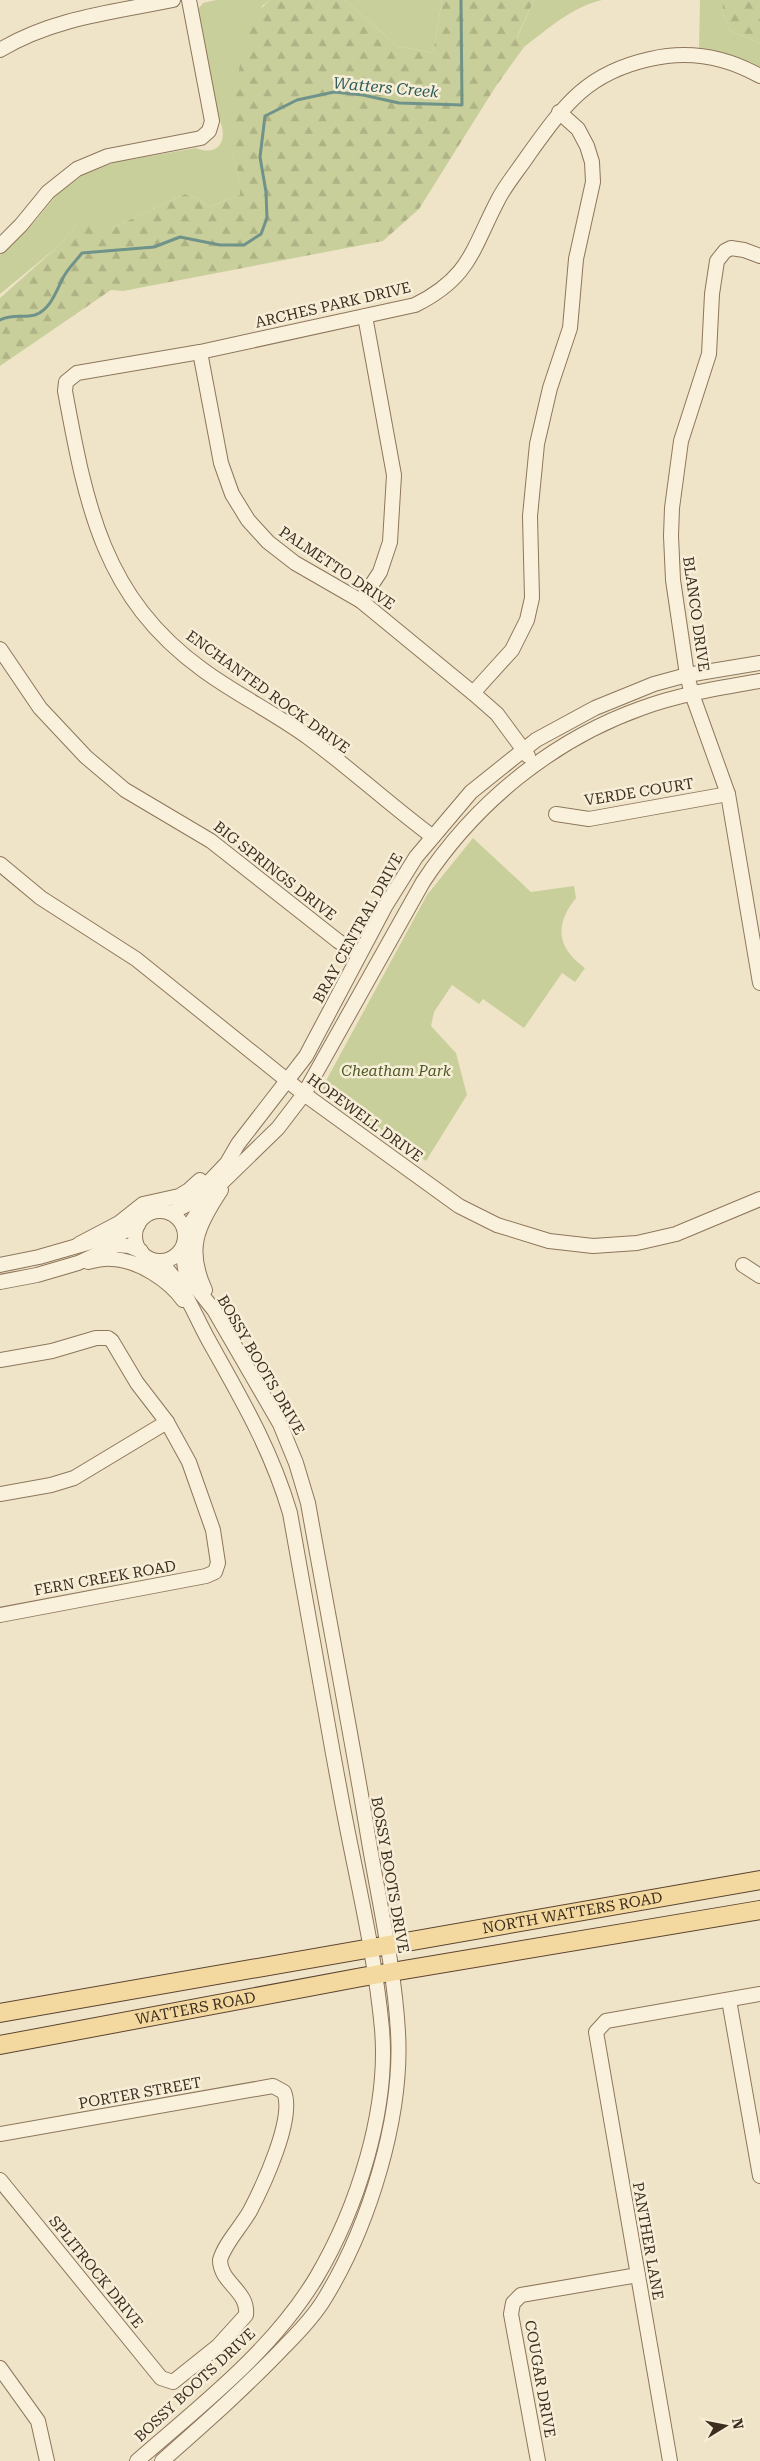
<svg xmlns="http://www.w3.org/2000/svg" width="760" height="2461" viewBox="0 0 760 2461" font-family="'Roboto Serif',serif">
<defs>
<pattern id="forest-firs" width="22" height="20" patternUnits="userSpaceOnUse" patternTransform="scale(1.25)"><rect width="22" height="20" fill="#c9cf9b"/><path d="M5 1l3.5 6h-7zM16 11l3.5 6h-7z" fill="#aeb285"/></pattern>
</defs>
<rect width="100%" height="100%" fill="#f0e4c8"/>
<g fill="#c9cf9b">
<path d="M216,0h54l-8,6 -30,150 5,12 3,27 -32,12 -9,-8 -14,-5 -75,35 -33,-4 -22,24 -55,45v-39l36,-35 21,-26 27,-20 32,-12 80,-14c25,10 33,-11 22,-31l-19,-102v-7l4,-5z"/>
<polygon points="345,0 442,0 433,53 397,46"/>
<path d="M534,0h68c-30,7 -53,28 -78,47l-7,-9z"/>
<polygon points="700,0 722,0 723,14 730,31 760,43 760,68 751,62 699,49"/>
<path d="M473,838l58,54 43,-6 2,12c-22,27 -19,50 9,70l-10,14 -13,-9 -38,55 -41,-29 -4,5 -27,-19 -18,27 -3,14 25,27 11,42 -41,66 -104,-73 105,-193z"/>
</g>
<g fill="url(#forest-firs)">
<path d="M270,0h75l52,46 36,7 9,-53h92l-17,37 7,10 -28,39 -77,123 -36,32 -260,50 -12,-1 -111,76v-68l55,-49 22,-24 23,-4 10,8 75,-35 14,5 9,8 32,-12 -3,-27 -5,-12c2,-41 3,-129 38,-156z"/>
<polygon points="722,0 760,0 760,43 730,31 723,14"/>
</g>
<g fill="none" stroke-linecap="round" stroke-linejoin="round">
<path stroke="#6f938a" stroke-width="3" d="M0,320c11,-6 23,-2 35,-5 16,-6 21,-24 28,-37 4,-9 13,-17 19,-25l72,-6 26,-10 40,8h24l17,-11 6,-16 -1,-26 -6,-35 5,-41 32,-16 37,-8 29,3 36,8 63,2 -1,-105"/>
<defs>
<g id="minor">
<path d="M0,50c53,-32 114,-38 173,-50"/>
<polyline points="0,246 21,225 48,192 77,169 108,156 201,138 209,131 212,121 189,0"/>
<polyline points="760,256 744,250 731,248 725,251 717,261 712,294 709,354 681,441 672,508 671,536 673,580 687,675 692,694 728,794 760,983"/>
<polyline points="200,352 221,463 232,494 248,520 268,542 295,563 361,601 473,693 497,714 528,756"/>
<polyline points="361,601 380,572 390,542 394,475 365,316"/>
<polyline points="0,649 40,708 86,757 125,790 211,841 338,941 359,955"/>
<polyline points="473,693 512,650 527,620 532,598 530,516 537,444 550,388 570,328 576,259 593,182 592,162 587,146 578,129 559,112"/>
<polyline points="556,814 589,819 728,794"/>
<path d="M433,837c-43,-32 -82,-68 -124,-99 -34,-25 -72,-43 -106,-68 -100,-72 -117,-165 -138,-279l1,-9 11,-9 123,-21 215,-47c56,-28 57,-56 84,-107 8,-15 20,-29 30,-44 36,-50 58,-81 121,-95 38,-9 76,-2 110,17"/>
<polyline points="0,864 41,898 136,959 304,1094 459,1206 497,1225 549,1241 593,1246 637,1243 676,1234 760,1199"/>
<circle cx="160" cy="1236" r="25"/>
<polyline points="170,1213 187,1205 227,1163 238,1144 306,1056 386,905 416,857 471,792 536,740 595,708 654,684 687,675 760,663"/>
<path d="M185,1233l21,-35 72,-70 26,-34 119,-212c52,-79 129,-142 219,-174 38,-14 78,-20 118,-27"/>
<polyline points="79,1244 119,1223 143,1204 179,1196 189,1190 200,1180"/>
<path d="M88,1262c8,-2 16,-4 24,-3 26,1 57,21 71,41"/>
<polyline points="0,1265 39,1257 119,1234 138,1225"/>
<polyline points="743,1265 760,1276"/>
<polyline points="0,1282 37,1275 78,1263 117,1245 129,1246 141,1251"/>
<path d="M205,1290c-19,-41 -8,-64 16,-100"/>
<polyline points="0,1360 52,1351 96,1338 108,1338 112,1341 137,1383 167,1422 189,1462 213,1530 218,1563 215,1572 206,1576 0,1615"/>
<polyline points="0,1494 51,1485 74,1478 167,1422"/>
<polyline points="729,2000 760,2176"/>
<path d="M0,2134l273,-48 11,6c11,26 -21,94 -34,119 -9,16 -25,32 -30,49 0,23 29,31 26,55l-28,31 -45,36 -12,-4 -161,-198"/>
<polyline points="0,2368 38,2421 47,2461"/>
<path d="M137,2461c63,-55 135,-110 179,-183 41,-69 73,-168 66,-249 -7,-76 -26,-152 -40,-227 -18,-96 -35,-192 -52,-289 -19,-64 -48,-113 -81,-172 -16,-29 -25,-57 -50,-80"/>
<path d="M162,2461c42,-37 84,-74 123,-115 14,-14 30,-31 40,-48 44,-72 78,-181 73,-266 -4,-69 -21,-139 -32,-208 -18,-107 -39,-214 -58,-321l-12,-40 -16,-39 -66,-114 -28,-35 -4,-26"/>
<polyline points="538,2461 511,2314 513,2303 521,2295 638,2275"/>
<polyline points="670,2461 596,2032 606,2021 760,1994"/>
</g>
<g id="major">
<path id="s1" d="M0,2013l760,-133"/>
<path id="s2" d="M0,2045l362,-68 398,-67"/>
</g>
</defs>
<use href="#minor" stroke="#8d765c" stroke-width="16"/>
<use href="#major" stroke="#5b4430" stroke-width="20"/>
<use href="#minor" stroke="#faf1dc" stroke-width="14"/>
<use href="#major" stroke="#f3d9a0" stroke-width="18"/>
</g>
<g text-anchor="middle" stroke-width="5" stroke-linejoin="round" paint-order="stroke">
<g font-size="15" fill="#3d2e20" stroke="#f7eed8">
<text transform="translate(333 305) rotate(-13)" y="5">ARCHES PARK DRIVE</text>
<text transform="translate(337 568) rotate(34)" y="5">PALMETTO DRIVE</text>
<text transform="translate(696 614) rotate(82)" y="5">BLANCO DRIVE</text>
<text transform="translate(268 692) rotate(36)" y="5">ENCHANTED ROCK DRIVE</text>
<text transform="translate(639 792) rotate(-9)" y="5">VERDE COURT</text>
<text transform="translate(275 871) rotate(38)" y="5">BIG SPRINGS DRIVE</text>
<text transform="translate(358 928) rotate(-61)" y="5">BRAY CENTRAL DRIVE</text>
<text transform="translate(365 1118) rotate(36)" y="5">HOPEWELL DRIVE</text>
<text transform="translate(261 1365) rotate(60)" y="5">BOSSY BOOTS DRIVE</text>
<text transform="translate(105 1578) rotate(-10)" y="5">FERN CREEK ROAD</text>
<text transform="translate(390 1875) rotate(80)" y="5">BOSSY BOOTS DRIVE</text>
<text dy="5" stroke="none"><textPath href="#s1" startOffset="581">NORTH WATTERS ROAD</textPath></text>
<text dy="5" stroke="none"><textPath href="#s2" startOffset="199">WATTERS ROAD</textPath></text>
<text transform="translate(140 2093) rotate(-10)" y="5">PORTER STREET</text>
<text transform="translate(648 2241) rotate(80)" y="5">PANTHER LANE</text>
<text transform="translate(96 2272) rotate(51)" y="5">SPLITROCK DRIVE</text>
<text transform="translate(540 2379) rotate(80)" y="5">COUGAR DRIVE</text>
<text transform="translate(195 2385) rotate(-43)" y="5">BOSSY BOOTS DRIVE</text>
</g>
<g font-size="15" font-style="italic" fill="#4d5a26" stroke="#f7eed8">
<text x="396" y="1076">Cheatham Park</text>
</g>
<g font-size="16" font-style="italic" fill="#2f5d5a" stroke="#f7eed8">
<text transform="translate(386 87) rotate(5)" y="6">Watters Creek</text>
</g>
</g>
<g transform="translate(725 2426) rotate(80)" stroke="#f7eed8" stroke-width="4" paint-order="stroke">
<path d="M0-4L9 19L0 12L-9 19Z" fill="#3d2e20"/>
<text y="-8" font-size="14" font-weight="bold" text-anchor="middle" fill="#3d2e20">N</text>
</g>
</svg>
